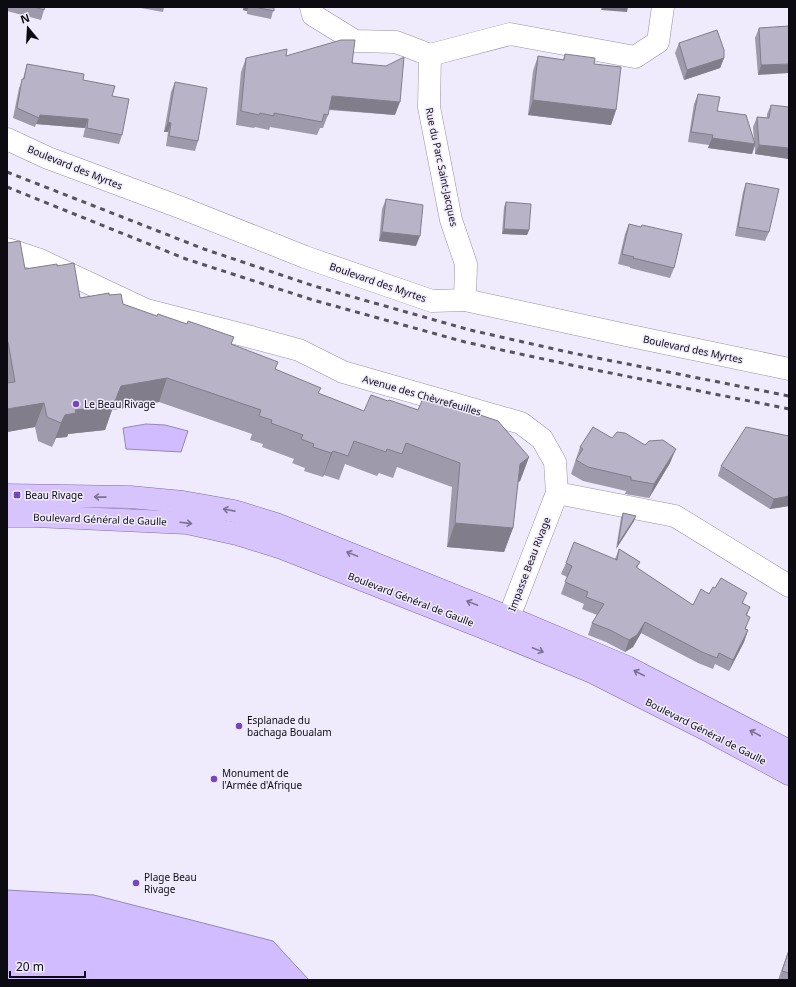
<svg xmlns="http://www.w3.org/2000/svg" width="796" height="987" viewBox="0 0 796 987" font-family="'Noto Sans',sans-serif">
<rect width="100%" height="100%" fill="#f0ebfc"/>
<g fill="#d0bcfe" stroke="#9687b7">
<polygon points="146,424 165,425 188,431 181,452 126,449 123,428"/>
<polygon points="7,890 94,895 273,941 309,980 7,980"/>
</g>
<g fill="none" stroke-linecap="round" stroke-linejoin="round">
<defs>
<g id="minor">
<polyline points="311,7 313,15 355,41 396,42 430,55"/>
<polyline points="7,139 48,158 182,208 305,257 432,301 465,300 626,335 789,369"/>
<polyline points="7,249 40,260 146,310 251,337 299,350 343,372 521,423 542,439 555,462 557,493 502,635"/>
<polyline points="465,300 466,264 451,220 429,107 430,55 510,34 635,57 658,42 663,7"/>
<polyline points="557,493 675,516 789,586"/>
</g>
<g id="primary">
<polyline points="7,495 130,497 183,502 234,511 276,524 508,617 627,667 789,751"/>
<polyline points="7,516 35,516 187,523 237,534 282,548 502,635 590,671 711,732 789,774"/>
</g>
</defs>
<use href="#minor" stroke="#9791a5" stroke-width="23"/>
<use href="#primary" stroke="#7f6aa9" stroke-width="23"/>
<use href="#minor" stroke="#fff" stroke-width="22"/>
<use href="#primary" stroke="#d7c4fc" stroke-width="22"/>
<g stroke="#56535e" stroke-width="3" stroke-dasharray="5 5" stroke-linecap="butt">
<polyline points="7,172 204,249 314,286 470,330 572,353 789,396"/>
<polyline points="7,187 186,259 313,300 465,342 571,365 789,409"/>
</g>
</g>
<g fill="#9e9aab">
<polygon points="7,7 45,7 41,20 7,11"/>
<polygon points="135,7 164,7 163,12"/>
<polygon points="243,7 274,7 271,19 247,14 247,11 243,10"/>
<polygon points="789,26 758,75 755,38 759,28"/>
<polygon points="679,43 724,58 720,68 684,80 675,53"/>
<polygon points="565,54 616,110 611,125 528,115 533,71 538,56 563,60"/>
<polygon points="286,56 395,115 329,110 328,115 323,128 320,128 317,135 270,127 269,130 255,127 254,128 236,125 241,72 246,58"/>
<polygon points="27,64 83,80 112,96 122,135 119,144 83,137 85,128 36,124 35,127 13,118 19,88 23,79"/>
<polygon points="175,82 198,141 195,151 166,146 168,132 164,132 171,92"/>
<polygon points="698,94 717,111 754,141 753,127 757,117 767,118 767,114 771,105 789,159 755,154 755,146 752,154 708,148 709,145 688,142 694,104"/>
<polygon points="746,183 769,232 765,241 735,236 743,192"/>
<polygon points="386,199 416,246 379,241 382,209"/>
<polygon points="506,202 529,230 527,235 502,234 504,207"/>
<polygon points="629,224 641,227 674,268 670,278 630,268 630,267 618,264 625,234"/>
<polygon points="7,243 25,269 57,266 80,298 109,295 123,304 231,344 275,369 318,393 364,411 529,457 520,481 518,482 513,528 504,552 447,547 452,487 397,467 393,478 379,473 377,476 345,464 339,480 324,475 323,477 304,471 305,468 292,463 294,459 262,447 263,444 250,440 252,434 159,402 112,410 105,430 68,434 67,437 56,438 52,447 38,441 35,427 7,432"/>
<polygon points="612,438 670,463 649,498 625,494 626,491 583,481 571,474 580,447"/>
<polygon points="721,466 789,506 770,509 718,476"/>
<polygon points="623,513 636,516 634,521 616,549 621,518"/>
<polygon points="619,549 640,562 637,568 693,605 709,594 743,603 750,607 747,615 746,629 748,630 744,642 729,671 715,664 713,669 698,663 641,633 633,647 625,652 606,642 588,635 592,623 597,615 582,609 584,604 561,594 567,577 561,574 566,563 615,559"/>
<polygon points="789,949 789,980 778,980"/>
</g>
<g fill="#817d8b">
<polygon points="244,7 249,7 247,11 243,10"/>
<polygon points="602,7 628,7 627,12 601,10"/>
<polygon points="724,58 720,68 684,80 687,70"/>
<polygon points="789,64 789,73 758,75 761,65"/>
<polygon points="332,96 400,102 395,115 327,109"/>
<polygon points="533,100 616,110 611,125 528,115"/>
<polygon points="40,115 88,119 85,128 36,124"/>
<polygon points="168,122 171,123 168,132 164,132"/>
<polygon points="712,138 755,144 752,154 708,148"/>
<polygon points="759,145 789,148 789,159 755,154"/>
<polygon points="504,229 529,230 527,235 502,234"/>
<polygon points="382,232 420,236 416,246 379,241"/>
<polygon points="167,378 159,402 112,410 105,430 68,434 67,437 56,438 52,447 61,423 65,415 75,410 121,386"/>
<polygon points="44,403 35,427 7,432 7,409"/>
<polygon points="676,449 670,463 649,498 654,484"/>
<polygon points="333,451 324,475 323,477 331,453"/>
<polygon points="529,457 520,481 511,488 520,464"/>
<polygon points="789,496 789,506 770,509 774,499"/>
<polygon points="636,516 634,521 616,549 618,544"/>
<polygon points="455,523 513,528 504,552 447,547"/>
<polygon points="645,622 641,633 633,647 625,652 629,640"/>
<polygon points="748,630 744,642 729,671 733,660"/>
</g>
<g fill="#b8b3c7" stroke="#817d8b">
<polygon points="34,7 45,7 44,10"/>
<polygon points="254,7 274,7 274,11"/>
<polygon points="789,26 789,64 761,65 759,28"/>
<polygon points="717,30 724,50 724,58 687,70 679,43"/>
<polygon points="341,40 355,40 352,63 386,66 404,57 400,102 332,96 328,115 324,114 322,122 274,113 274,116 260,113 259,115 241,111 246,58 287,49 286,56"/>
<polygon points="565,54 595,58 594,64 621,67 616,110 533,100 538,56 564,60"/>
<polygon points="27,64 84,74 83,80 115,86 112,96 129,99 122,135 87,128 88,119 40,115 39,118 17,108 22,79 24,79"/>
<polygon points="175,82 207,88 198,141 169,136 171,123 168,122"/>
<polygon points="698,94 720,97 717,111 746,115 755,144 712,138 713,135 691,132"/>
<polygon points="771,105 789,107 789,148 759,145 757,117 769,118"/>
<polygon points="746,183 779,189 769,232 738,227"/>
<polygon points="386,199 423,205 420,236 382,232"/>
<polygon points="506,202 531,204 529,230 504,229"/>
<polygon points="629,224 641,227 642,225 682,234 674,268 633,258 634,257 622,254"/>
<polygon points="20,241 25,269 57,264 57,266 74,263 80,298 109,293 109,295 121,294 123,304 157,316 158,314 187,324 188,321 234,337 231,344 278,362 275,369 321,388 318,393 364,411 371,395 388,401 389,400 418,410 424,396 498,421 529,457 520,464 513,528 455,523 460,463 406,443 402,454 387,449 386,452 354,441 348,456 333,451 331,453 313,447 314,444 301,439 303,435 271,423 272,420 259,416 261,410 167,378 121,386 113,406 75,410 76,413 65,415 61,423 47,417 44,403 7,409 7,383 15,382 8,342 7,342 7,243"/>
<polygon points="593,427 612,438 617,432 625,433 645,445 649,441 663,440 676,449 654,484 631,480 631,477 588,467 576,460 583,449 580,447"/>
<polygon points="746,427 789,436 789,496 774,499 721,466"/>
<polygon points="623,513 636,516 618,544"/>
<polygon points="574,542 617,560 619,549 640,562 636,567 693,605 701,589 709,594 713,587 715,588 721,578 747,593 742,603 750,607 746,615 750,617 745,629 748,630 733,660 719,653 717,658 702,652 645,622 637,635 629,640 610,630 592,623 604,604 586,597 588,592 565,582 572,566 566,563"/>
<polygon points="789,950 789,973 782,971"/>
</g>
<defs><path id="oneway-shaft" d="M-6 0H5M1.5-3L5.5 0L1.5 3" fill="none" stroke-width="1.6" stroke-linecap="round" stroke-linejoin="round"/></defs>
<g stroke="#7c7193">
<use href="#oneway-shaft" transform="translate(100 497) rotate(-179)"/>
<use href="#oneway-shaft" transform="translate(229 510) rotate(-169)"/>
<use href="#oneway-shaft" transform="translate(186 523) rotate(7)"/>
<use href="#oneway-shaft" transform="translate(352 554) rotate(-158)"/>
<use href="#oneway-shaft" transform="translate(472 603) rotate(-158)"/>
<use href="#oneway-shaft" transform="translate(538 650) rotate(22)"/>
<use href="#oneway-shaft" transform="translate(639 673) rotate(-153)"/>
<use href="#oneway-shaft" transform="translate(755 733) rotate(-152)"/>
</g>
<g fill="#7545bd" stroke="#f0ebfc" stroke-width="1.5">
<circle cx="76" cy="404" r="4"/>
<rect x="13" y="491" width="8" height="8" rx="2"/>
<circle cx="239" cy="726" r="4"/>
<circle cx="214" cy="779" r="4"/>
<circle cx="136" cy="883" r="4"/>
</g>
<g text-anchor="middle" stroke-width="3" stroke-linejoin="round" paint-order="stroke">
<g font-size="10" fill="#0d0b12" stroke="#f0ebfc">
<text transform="translate(75 167) rotate(22)" y="4">Boulevard des Myrtes</text>
<text transform="translate(442 167) rotate(78)" y="4">Rue du Parc Saint-Jacques</text>
<text transform="translate(378 282) rotate(19)" y="4">Boulevard des Myrtes</text>
<text transform="translate(693 349) rotate(12)" y="4">Boulevard des Myrtes</text>
<text transform="translate(422 395) rotate(16)" y="4">Avenue des Chèvrefeuilles</text>
<text transform="translate(100 519) rotate(2)" y="4">Boulevard Général de Gaulle</text>
<text transform="translate(529 564) rotate(-69)" y="4">Impasse Beau Rivage</text>
<text transform="translate(411 599) rotate(21)" y="4">Boulevard Général de Gaulle</text>
<text transform="translate(706 731) rotate(27)" y="4">Boulevard Général de Gaulle</text>
</g>
<g font-size="10" fill="#0d0b12" stroke="#f0ebfc" text-anchor="start">
<text x="84" y="408">Le Beau Rivage</text>
<text x="25" y="499">Beau Rivage</text>
<text x="247" y="724">Esplanade du<tspan x="247" dy="12">bachaga Boualam</tspan></text>
<text x="222" y="777">Monument de<tspan x="222" dy="12">l'Armée d'Afrique</tspan></text>
<text x="144" y="881">Plage Beau<tspan x="144" dy="12">Rivage</tspan></text>
</g>
</g>
<rect width="796" height="987" fill="none" stroke="#0d0b12" stroke-width="16"/>
<g transform="translate(28 28) rotate(342)" stroke="#f0ebfc" stroke-width="3" paint-order="stroke">
<path d="M0-3L7 15L0 10L-7 15Z" fill="#0d0b12"/>
<text y="-6" font-size="11" font-weight="bold" text-anchor="middle" fill="#0d0b12">N</text>
</g>
<path d="M10 971v6h75v-6" fill="none" stroke="#0d0b12" stroke-width="2"/>
<text x="16" y="971" font-size="12" fill="#0d0b12" stroke="#f0ebfc" stroke-width="3" paint-order="stroke">20 m</text>
</svg>
